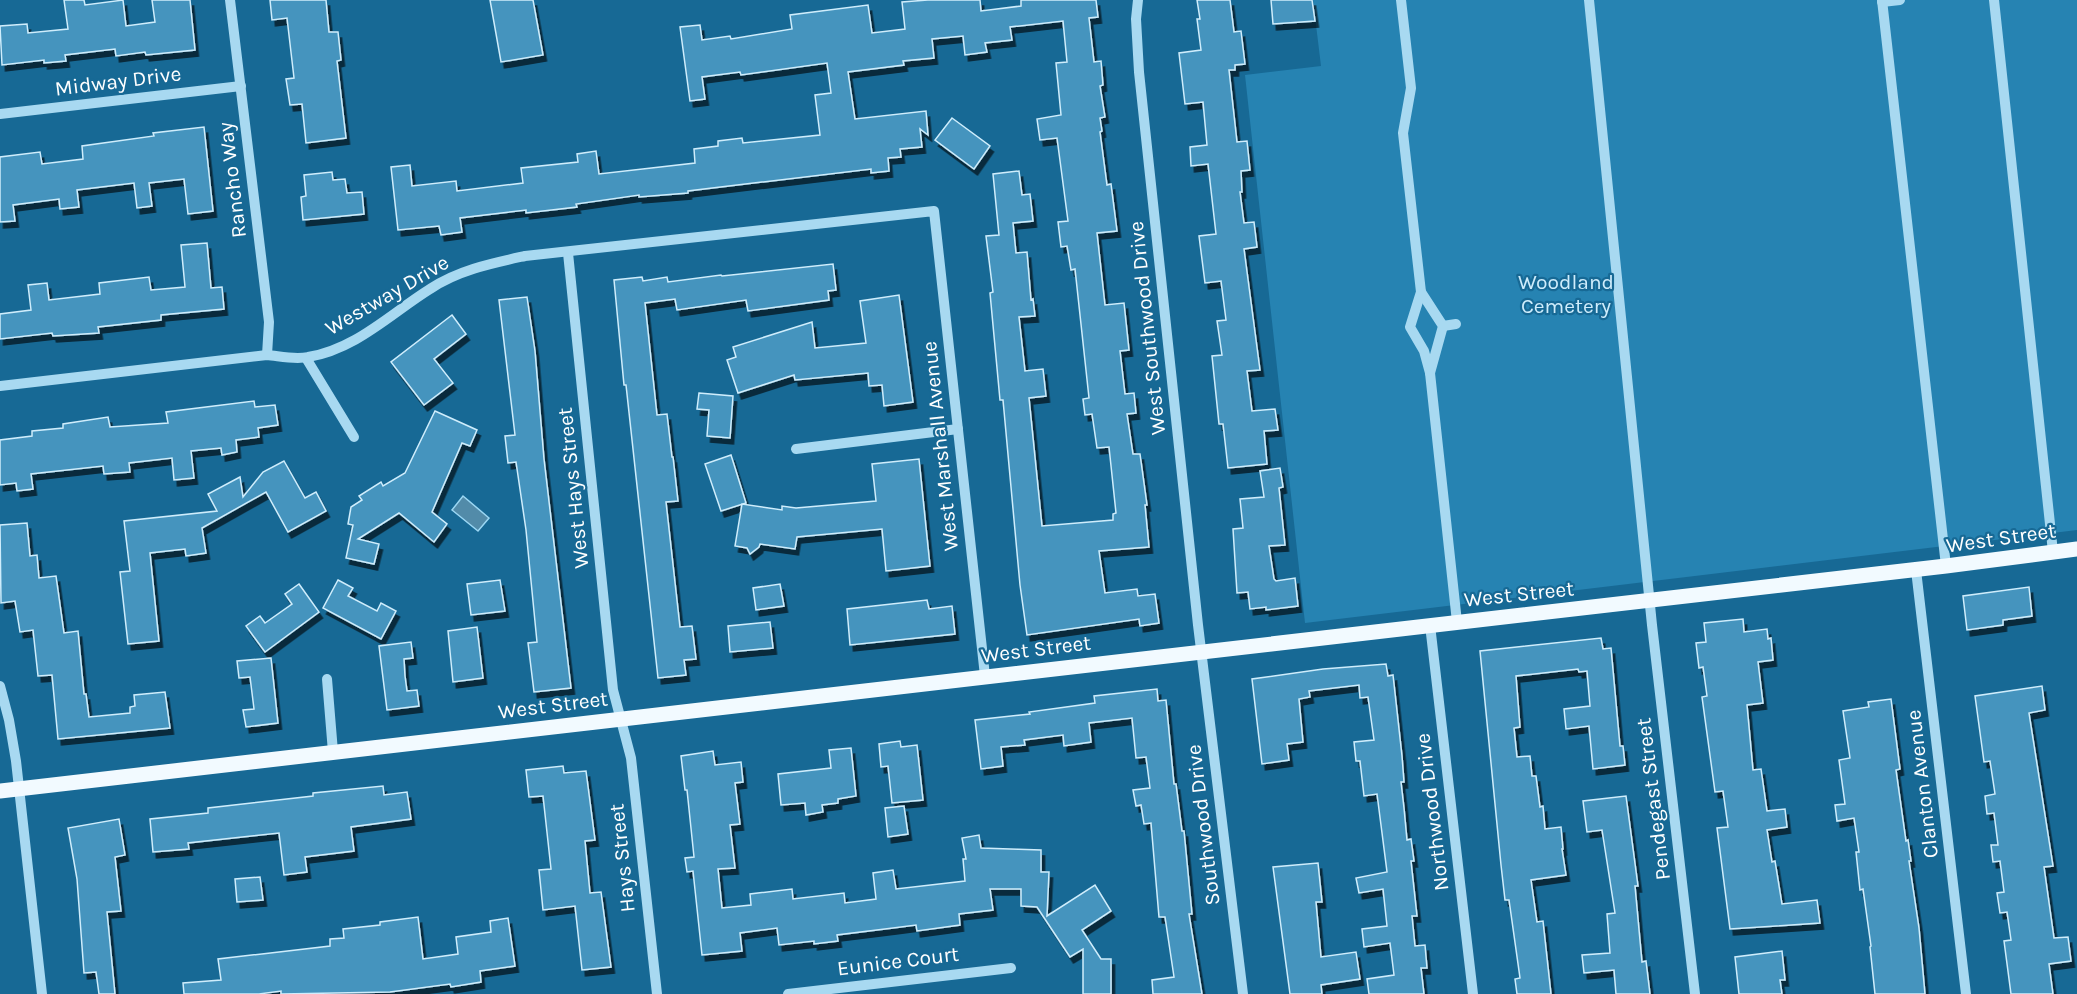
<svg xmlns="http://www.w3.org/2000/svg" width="2077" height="994" viewBox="0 0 2077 994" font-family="Karla,sans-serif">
<defs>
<filter id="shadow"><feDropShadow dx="3.5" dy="6" stdDeviation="0" flood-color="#0009"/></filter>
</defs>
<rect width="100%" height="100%" fill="#176995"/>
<polygon fill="#2683b2" points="1313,0 2077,0 2077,530 1305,623 1245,75 1321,66"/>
<polygon fill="#528ba9" stroke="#9bd7f4" stroke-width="1.5" points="463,496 489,518 478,531 452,510"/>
<g fill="#4494be" stroke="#cfedfc" stroke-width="1.5" filter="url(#shadow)">
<polygon points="64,0 84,0 85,5 123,0 126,26 155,22 152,0 190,0 195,50 146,55 145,52 116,56 115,49 65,55 66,61 44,63 44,60 2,65 0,26 27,24 28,33 68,29"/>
<polygon points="270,0 326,0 329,32 338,32 341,60 337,61 346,138 306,143 302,104 290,105 286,79 294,78 287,18 272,20"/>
<polygon points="490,0 533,0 543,55 501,62"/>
<polygon points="928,0 980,0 981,11 1021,6 1021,0 1096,0 1098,17 1089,18 1094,62 1101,61 1103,85 1100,86 1105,117 1100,118 1102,131 1100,132 1107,185 1111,184 1117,231 1097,233 1105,305 1124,303 1129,350 1120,351 1125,394 1134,393 1136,413 1127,414 1133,454 1140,454 1147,505 1145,505 1149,547 1099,551 1105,593 1137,589 1138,596 1155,594 1159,623 1140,626 1139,619 1027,635 1020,585 1003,400 1000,400 990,293 993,292 986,236 999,235 993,174 1019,171 1022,195 1030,194 1033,221 1013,223 1016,253 1027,252 1031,300 1033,299 1035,316 1019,317 1025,371 1043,369 1046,396 1029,398 1042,526 1113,520 1113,514 1116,513 1109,447 1097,448 1092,414 1085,415 1083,399 1089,398 1075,269 1071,270 1067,246 1061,247 1058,222 1068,221 1057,138 1040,140 1037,119 1061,115 1056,63 1067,62 1063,21 1010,27 1012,40 985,43 987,52 965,55 963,36 932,39 934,58 903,61 904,65 848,72 855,119 926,111 928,135 920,129 922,147 900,149 901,157 888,158 889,171 871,173 871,169 688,191 688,193 639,197 639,195 576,204 577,207 526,213 526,210 460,218 462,232 441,235 439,226 398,230 391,167 410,165 412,186 456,181 457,191 523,183 521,168 578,162 577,154 596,151 599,174 695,163 694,149 718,146 718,141 742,138 743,143 820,135 815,95 831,93 827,63 741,75 740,72 702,77 705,99 690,101 680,27 700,25 702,40 730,36 731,39 792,29 790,15 868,5 872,33 905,29 902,2"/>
<polygon points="1197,0 1230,0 1234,32 1241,31 1245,64 1235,65 1235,70 1229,70 1237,142 1247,141 1250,170 1241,171 1242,192 1240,192 1244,223 1254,222 1257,247 1244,249 1260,370 1247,371 1252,411 1275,409 1278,430 1264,431 1267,464 1228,468 1223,424 1219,424 1212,356 1222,355 1217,321 1226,320 1221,281 1205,283 1199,236 1216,234 1208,164 1191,166 1190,147 1207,145 1203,102 1185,104 1179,53 1201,50 1197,19 1200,19"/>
<polygon points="1271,0 1312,0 1315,21 1273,24"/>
<polygon points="952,118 990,146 974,169 935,140"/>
<polygon points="204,127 213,211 188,214 184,179 149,183 152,206 137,208 134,183 77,190 79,207 60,209 59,199 13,205 15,221 0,222 0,157 40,152 42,164 83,159 82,146 154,136 153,133"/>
<polygon points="332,172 333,180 345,179 347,193 362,192 364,214 303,220 301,197 306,196 304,175"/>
<polygon points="207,243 211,288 222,287 224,309 161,315 161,320 98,327 99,333 53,336 52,333 0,339 0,314 31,310 28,285 47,283 49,300 100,294 99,283 149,277 151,290 185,287 181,245"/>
<polygon points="833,264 836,290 828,291 829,300 748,311 746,300 677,310 675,299 645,303 657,415 667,414 672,457 673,457 678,501 666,502 680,627 692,626 696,659 684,660 686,675 658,678 626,385 624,385 614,280 642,277 643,281 667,277 668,282 721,275 722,276"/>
<polygon points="899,295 913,402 884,406 882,385 869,386 868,373 795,380 794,375 738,393 727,360 736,357 733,347 812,322 815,348 866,343 860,301"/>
<polygon points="527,297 535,351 544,459 571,688 534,692 528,643 537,642 526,530 516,462 508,463 505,436 515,435 499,300"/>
<polygon points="452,315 466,334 434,359 453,383 424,405 391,362"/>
<polygon points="699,393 733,396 730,438 707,436 709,410 697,409"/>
<polygon points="254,401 255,407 275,405 278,425 258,428 259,437 236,440 237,452 222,455 221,448 191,451 194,478 174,480 172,458 129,463 130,472 104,474 103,466 31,474 33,489 17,491 16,483 0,485 0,440 32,436 32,431 63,428 63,424 108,417 110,427 168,423 166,412"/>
<polygon points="435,411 477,430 470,446 462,443 432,512 447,524 434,542 399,513 358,539 379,544 374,564 346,558 353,525 348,524 351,507 362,500 359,496 381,482 383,486 405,473"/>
<polygon points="731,455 746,503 721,511 705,464"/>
<polygon points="919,459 930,566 886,571 882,529 797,537 795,549 760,544 759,547 750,554 747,548 735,546 742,504 782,510 782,506 796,508 876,501 872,464"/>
<polygon points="284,461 305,498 316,492 326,511 288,532 266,492 202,528 206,553 186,556 185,549 150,553 159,641 128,644 120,572 130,571 124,521 217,511 208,494 240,477 243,497 263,472"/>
<polygon points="1280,468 1283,487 1279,488 1285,545 1269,546 1274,579 1276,581 1295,578 1298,606 1266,610 1266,607 1250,609 1248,592 1237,593 1233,529 1243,528 1240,499 1264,497 1260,471"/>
<polygon points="27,523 30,556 37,555 39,578 56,576 64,633 78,631 84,694 86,694 89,717 130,713 130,707 135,706 134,695 165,692 170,728 58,739 52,675 38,676 33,630 20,632 15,601 1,603 0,525"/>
<polygon points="338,580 353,588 348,596 377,611 381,603 396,611 381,639 323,608"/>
<polygon points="500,580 505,611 471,615 467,584"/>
<polygon points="299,584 319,612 265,652 246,626 260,616 265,623 292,604 285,594"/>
<polygon points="780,584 784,606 756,610 753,588"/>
<polygon points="2029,587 2032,616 2003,620 2003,625 1967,630 1963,596"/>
<polygon points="927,600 929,609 952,606 955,634 850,645 847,609"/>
<polygon points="1743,619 1744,632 1767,629 1768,639 1771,638 1773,660 1758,662 1763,703 1747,705 1753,770 1761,769 1767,811 1785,809 1787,827 1767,830 1772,862 1775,861 1782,904 1817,900 1820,923 1730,929 1717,828 1728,827 1723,791 1715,792 1702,697 1707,696 1703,667 1699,668 1696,643 1706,642 1704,623"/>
<polygon points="770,622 773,648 730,652 728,626"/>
<polygon points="477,627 483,678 453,682 448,631"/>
<polygon points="1601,638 1603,649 1611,648 1620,746 1623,746 1625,765 1593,769 1589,726 1566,729 1564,709 1590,706 1587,671 1579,672 1578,669 1516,676 1520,727 1514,728 1517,757 1530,756 1532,776 1536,776 1540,807 1543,806 1545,829 1561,827 1563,849 1562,849 1566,875 1531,880 1537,922 1543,921 1551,994 1517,994 1515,979 1520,978 1509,900 1505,900 1501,865 1480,651"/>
<polygon points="411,642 413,658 404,659 405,676 407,691 417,690 419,706 387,710 379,646"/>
<polygon points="271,658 278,723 246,727 243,710 254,709 250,677 239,678 237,661"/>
<polygon points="1386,664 1388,676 1393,675 1402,756 1404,782 1401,782 1404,808 1407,840 1411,839 1414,861 1411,861 1417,916 1412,916 1415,946 1425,945 1427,968 1421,968 1424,994 1369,994 1367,979 1394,975 1390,943 1364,947 1362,929 1387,926 1383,889 1359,893 1356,878 1387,872 1377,794 1364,796 1360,761 1356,761 1354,742 1374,740 1368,697 1360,698 1359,685 1309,691 1310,697 1299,699 1303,742 1287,744 1289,760 1262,764 1252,679 1323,669"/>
<polygon points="2042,686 2045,710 2029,713 2053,866 2044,867 2054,938 2068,937 2071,961 2049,964 2053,994 2011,994 2004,941 2011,940 2007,912 2000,913 1997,893 2004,892 2000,861 1993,862 1991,845 1998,845 1994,813 1987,814 1985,796 1995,794 1990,761 1984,762 1975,696"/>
<polygon points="1157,689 1158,701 1166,700 1174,784 1176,784 1182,831 1184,831 1192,914 1189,914 1202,994 1153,994 1152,980 1174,977 1165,917 1159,917 1151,823 1144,824 1141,805 1136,806 1133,790 1150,788 1146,757 1136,758 1132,718 1089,723 1091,742 1064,746 1063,735 1024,740 1025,745 1001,747 1003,766 981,769 975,720 1030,714 1029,712 1095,703 1094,696"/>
<polygon points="1891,699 1900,769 1896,770 1906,841 1908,840 1911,861 1909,861 1919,928 1925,994 1875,994 1870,947 1871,946 1863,889 1860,890 1856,852 1859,852 1854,818 1837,821 1835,805 1845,804 1839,760 1850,758 1843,711 1869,707 1868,702"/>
<polygon points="900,741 901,747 917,745 923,800 892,803 888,766 881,767 879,744"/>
<polygon points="851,748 856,796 838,799 838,803 822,805 823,812 806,815 805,803 781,805 778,774 831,768 829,750"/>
<polygon points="713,751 715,765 741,762 743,782 735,783 740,824 730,825 735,868 718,869 722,908 751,905 750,894 792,889 793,899 844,893 845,903 876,899 873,873 893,870 896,889 965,881 963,859 966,859 962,838 979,835 981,848 1041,850 1041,872 1049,872 1047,916 1095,885 1111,911 1082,930 1101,959 1111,959 1111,994 1083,994 1083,949 1070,957 1037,907 1021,906 1021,889 990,889 993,910 959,914 960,925 917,931 916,925 893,928 837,935 838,941 814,944 814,941 779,945 777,928 740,933 742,951 702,955 693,871 687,872 685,858 694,857 687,790 685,790 681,756"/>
<polygon points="563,766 564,773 586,771 595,840 585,841 590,893 601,892 611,967 582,970 575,906 543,910 539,870 551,869 543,796 529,797 526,770"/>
<polygon points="383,786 384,795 407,792 411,819 351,827 354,851 305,857 307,872 284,875 279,833 188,843 189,849 153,852 150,819 208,813 208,808 313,796 313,793"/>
<polygon points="1626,796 1638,886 1635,886 1642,962 1646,961 1650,994 1616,994 1614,970 1584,973 1582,955 1610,953 1607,914 1615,913 1602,830 1587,832 1583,801"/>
<polygon points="904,806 908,834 888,837 885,808"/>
<polygon points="119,819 125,855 115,857 121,911 107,912 115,994 99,994 96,972 84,973 77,879 68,828"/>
<polygon points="1318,863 1322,902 1316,902 1321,957 1356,952 1360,979 1321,985 1322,994 1290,994 1273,867"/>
<polygon points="260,877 263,900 237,902 235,879"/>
<polygon points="418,917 423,959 458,954 456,937 491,932 490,921 508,918 515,966 480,971 481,982 451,987 450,984 390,992 281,994 281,991 259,994 184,994 183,983 221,980 218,959 330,946 330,939 344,938 343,929 380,925 380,922"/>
<polygon points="1782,951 1785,980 1780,980 1782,994 1739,994 1735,957"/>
</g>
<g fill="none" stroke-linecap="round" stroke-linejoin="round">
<g stroke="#a8d9f1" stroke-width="10">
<polyline points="230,0 269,322 267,355"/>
<polyline points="1138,0 1136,19 1139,72 1198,625 1243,994"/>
<polyline points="1401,0 1411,88 1403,133 1421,292 1410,327 1424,351 1430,373 1457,622"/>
<polyline points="1589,0 1652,625 1695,994"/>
<polyline points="1882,0 1946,566"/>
<polyline points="1994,0 2053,552"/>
<polyline points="1882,2 1900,0"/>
<polyline points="0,114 241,86"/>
<polyline points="568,253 613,690 631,758 657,994"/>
<polyline points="1421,292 1443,326 1430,373"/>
<polyline points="1443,326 1456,324"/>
<polyline points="306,358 354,437"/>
<path d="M0,386l267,-31c12,1 28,5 41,2 48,-8 82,-43 122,-68 28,-19 63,-26 95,-33l409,-45 51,465"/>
<polyline points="796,449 958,429"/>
<polyline points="1916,570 1966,994"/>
<polyline points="1430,625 1473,994"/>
<polyline points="327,679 333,752"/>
<polyline points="0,686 9,720 16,761 42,994"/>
<polyline points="788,994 1011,968"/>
</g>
<polyline stroke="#f2faff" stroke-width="15" points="0,791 1946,566 2077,549"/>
</g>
<g text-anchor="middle" stroke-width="4.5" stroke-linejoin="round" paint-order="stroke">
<g font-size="21" fill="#fff" stroke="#176995">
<text transform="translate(118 81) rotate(-7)" y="7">Midway Drive</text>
<text transform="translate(232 180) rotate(-97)" y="7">Rancho Way</text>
<text transform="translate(387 295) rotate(-30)" y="7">Westway Drive</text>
<text transform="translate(1147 328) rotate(-96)" y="7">West Southwood Drive</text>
<text transform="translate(940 446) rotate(-96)" y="7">West Marshall Avenue</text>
<text transform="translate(573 488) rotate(-96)" y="7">West Hays Street</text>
<text transform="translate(2001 538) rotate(-8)" y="7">West Street</text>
<text transform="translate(1519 594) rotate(-6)" y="7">West Street</text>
<text transform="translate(1036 649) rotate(-7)" y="7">West Street</text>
<text transform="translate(553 705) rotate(-7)" y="7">West Street</text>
<text transform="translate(1922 784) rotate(-97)" y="7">Clanton Avenue</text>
<text transform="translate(1653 799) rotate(-97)" y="7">Pendegast Street</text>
<text transform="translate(1432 812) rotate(-97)" y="7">Northwood Drive</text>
<text transform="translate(1203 825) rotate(-97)" y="7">Southwood Drive</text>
<text transform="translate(622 858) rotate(-96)" y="7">Hays Street</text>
<text transform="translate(898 961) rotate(-7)" y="7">Eunice Court</text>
</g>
<g font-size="21" fill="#cfedfc" stroke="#176995">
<text x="1566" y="289">Woodland<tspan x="1566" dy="24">Cemetery</tspan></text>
</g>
</g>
</svg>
